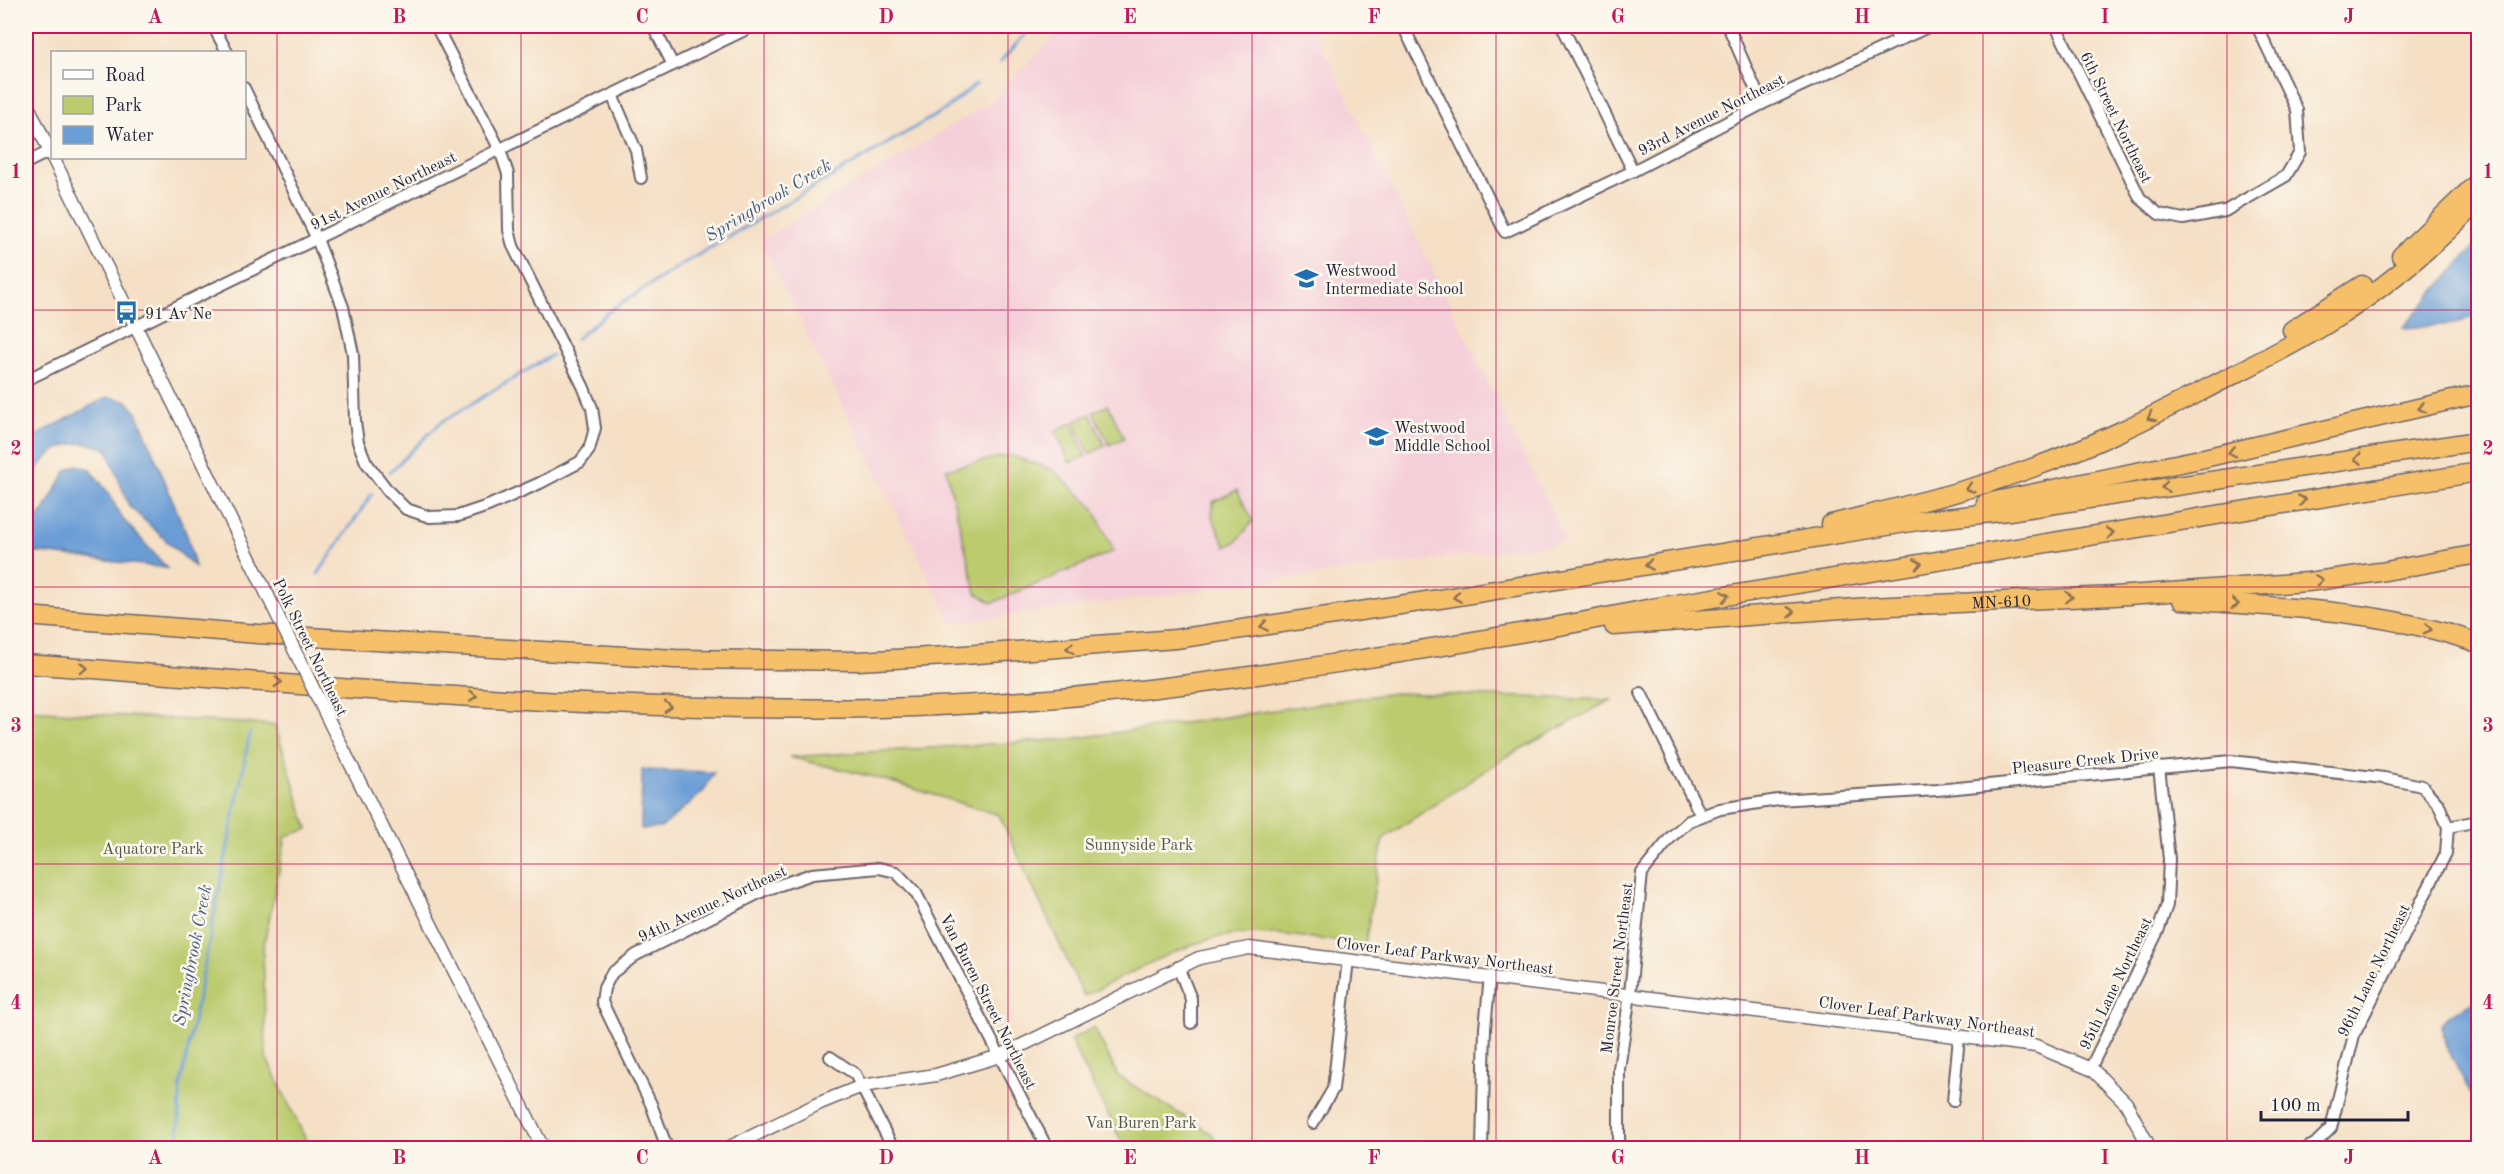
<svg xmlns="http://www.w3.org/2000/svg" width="2504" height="1174" viewBox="0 0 2504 1174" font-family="'Old Standard TT',serif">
<rect width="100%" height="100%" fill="#fbf7ec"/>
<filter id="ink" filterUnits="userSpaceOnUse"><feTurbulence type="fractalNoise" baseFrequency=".0167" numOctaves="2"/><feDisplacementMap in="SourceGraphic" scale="12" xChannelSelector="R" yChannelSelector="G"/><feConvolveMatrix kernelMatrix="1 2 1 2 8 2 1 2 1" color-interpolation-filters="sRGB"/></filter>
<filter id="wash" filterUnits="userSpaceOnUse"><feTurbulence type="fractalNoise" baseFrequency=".008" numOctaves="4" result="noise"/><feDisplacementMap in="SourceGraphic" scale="24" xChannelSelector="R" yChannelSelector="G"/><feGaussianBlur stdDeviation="1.35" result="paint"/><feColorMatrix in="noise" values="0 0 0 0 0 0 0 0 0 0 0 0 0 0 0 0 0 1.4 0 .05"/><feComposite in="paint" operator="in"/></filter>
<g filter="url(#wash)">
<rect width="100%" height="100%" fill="#f5dfc5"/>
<polygon fill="#f5cfd9" points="1065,26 1312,26 1567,542 952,623 760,241 988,104"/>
<g fill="#bbcb6e" stroke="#6e7654" stroke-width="1.5">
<polygon points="1108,405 1124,438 1109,445 1093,412"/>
<polygon points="1090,414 1105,446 1090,454 1074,422"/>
<polygon points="1071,423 1086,456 1070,463 1055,431"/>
<polygon points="1009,455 1053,470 1093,507 1114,551 992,603 976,593 946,469"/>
<polygon points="1237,490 1253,521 1237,541 1226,547 1212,517 1213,502"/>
<path d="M1394,693l217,7 -105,57 -123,82 -18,106c-39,-4 -90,-15 -128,-11 -52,6 -106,40 -153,62l-85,-181 -117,-36 -93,-22 282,-18z"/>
<polygon points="26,710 275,725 308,829 286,836 263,949 266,1057 310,1148 26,1148"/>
<polygon points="1094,1027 1118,1076 1212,1134 1220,1148 1125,1148 1070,1040"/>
</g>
<g fill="#6b9dd6" stroke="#466088" stroke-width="1.5">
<polygon points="2478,242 2478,315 2454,324 2403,328"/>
<path d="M107,397l20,4 10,12 51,125 7,29 -66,-61 -22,-57c-40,-17 -64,5 -81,39v-47z"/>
<polygon points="77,465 90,469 109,494 122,518 167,568 26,551 26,532 43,512 66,471"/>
<polygon points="642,770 714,772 704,791 661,828 641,829"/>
<path d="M2478,999v106c-12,-19 -34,-59 -37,-80l7,-9z"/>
</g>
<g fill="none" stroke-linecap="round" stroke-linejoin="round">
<g stroke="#6b9dd6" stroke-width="3">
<polyline points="1000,62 1033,26"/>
<polyline points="576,339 608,312 676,268 946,109 976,84"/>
<polyline points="390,472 440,423 552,355"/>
<polyline points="318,574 372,494"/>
<polyline points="178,1148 180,1089 250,733"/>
</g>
</g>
</g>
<g filter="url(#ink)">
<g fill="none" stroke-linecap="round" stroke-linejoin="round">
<defs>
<g id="minor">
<polyline points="213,26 227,52"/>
<polyline points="653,26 673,65"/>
<polyline points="1403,26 1505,232 1633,171 1762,104 1930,26"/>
<polyline points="1562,26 1633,171"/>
<polyline points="1728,26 1762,104"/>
<polyline points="1891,26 1899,41"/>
<polyline points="2056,26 2140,198 2159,214 2183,219 2225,211 2286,176 2300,152 2297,110 2257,26"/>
<polyline points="244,88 317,239 343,307 353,354 355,422 358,442 366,462 388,491 406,509 430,517 458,516 488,506 540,483 580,462 589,450 595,428 592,408 583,386 513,246 509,230 508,174 500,150 436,26"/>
<polyline points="612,95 636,150 641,178"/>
<polyline points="26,163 50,151"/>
<polyline points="26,380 753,26"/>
<polyline points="1641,693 1701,816"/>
<polyline points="1178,967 1191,999 1191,1023"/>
<polyline points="830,1057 855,1074 893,1148"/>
<polyline points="2090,1069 2158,931 2167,905 2169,859 2159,767"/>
<polyline points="1953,1101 1959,1037"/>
<polyline points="1313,1123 1333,1089 1348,960"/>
<polyline points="667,1148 651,1104 602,1002 604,988 612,973 636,955 765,890 812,874 879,868 896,872 916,893 1047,1148"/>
<polyline points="1482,1148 1485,1028 1490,976"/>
<polyline points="1619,1148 1619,1069 1630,994 1642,873 1671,837 1689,821 1720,809 1778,800 1937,790 2231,761 2384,778 2422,786 2439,805 2448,827"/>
<polyline points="2307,1148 2315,1144 2331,1128 2354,1035 2446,853 2448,827 2478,821"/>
</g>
<g id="tertiary">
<polyline points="26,102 52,156"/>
<polyline points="53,158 267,594"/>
<polyline points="332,727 543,1148"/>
<polyline points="728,1148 820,1103 862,1086 936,1075 1000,1056 1199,958 1249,948 2036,1046 2093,1070 2126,1103 2150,1148"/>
</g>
<g id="motorway">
<polyline points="2401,256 2478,182"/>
<polyline points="2292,330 2362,285"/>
<polyline points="1986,503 2200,459 2478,394"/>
<path d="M1831,524c68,-17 136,-32 201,-56 59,-21 115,-49 170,-77 46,-24 93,-46 136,-74 51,-32 98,-73 140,-116"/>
<path d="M2182,600c99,7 202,10 296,43"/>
<polyline points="26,616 258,634 675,659 858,661 964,655 1176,639 1446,598 1918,521 2009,511 2478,441"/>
<path id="s1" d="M1614,626l255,-19 245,-11 194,-14 72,-10 98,-18"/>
<path d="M26,664c283,21 568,49 853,44 156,-3 312,-22 465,-46 103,-16 206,-33 308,-54l826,-136"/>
</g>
</defs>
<use href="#minor" stroke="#6c646b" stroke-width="14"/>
<use href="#tertiary" stroke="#6c646b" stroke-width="15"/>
<use href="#motorway" stroke="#6c646b" stroke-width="21"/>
<use href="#minor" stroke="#fff" stroke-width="10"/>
<use href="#tertiary" stroke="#fff" stroke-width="12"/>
<use href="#motorway" stroke="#f6c06b" stroke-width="18"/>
<defs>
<polyline id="tertiary-bridge" points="267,594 332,727"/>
</defs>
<use href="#tertiary-bridge" stroke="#6c646b" stroke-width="15" stroke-linecap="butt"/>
<use href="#tertiary-bridge" stroke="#fff" stroke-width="12"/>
</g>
<defs><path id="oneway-chevron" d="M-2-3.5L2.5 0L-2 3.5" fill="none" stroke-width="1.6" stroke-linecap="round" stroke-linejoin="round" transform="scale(1.5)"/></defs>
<g stroke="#8c7153">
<use href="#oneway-chevron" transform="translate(2422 408) rotate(166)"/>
<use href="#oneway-chevron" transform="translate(2151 417) rotate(153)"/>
<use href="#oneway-chevron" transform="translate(2232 452) rotate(167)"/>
<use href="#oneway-chevron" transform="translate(2358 459) rotate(172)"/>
<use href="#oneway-chevron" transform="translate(2165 487) rotate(172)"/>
<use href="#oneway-chevron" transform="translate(1970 488) rotate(162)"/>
<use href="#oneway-chevron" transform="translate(2302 500) rotate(-10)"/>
<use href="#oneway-chevron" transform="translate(2110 533) rotate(-9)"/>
<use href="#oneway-chevron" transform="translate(1918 564) rotate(-9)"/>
<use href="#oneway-chevron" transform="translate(1649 565) rotate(171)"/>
<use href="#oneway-chevron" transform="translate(2319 580) rotate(-8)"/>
<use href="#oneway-chevron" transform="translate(1725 596) rotate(-9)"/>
<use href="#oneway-chevron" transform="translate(1457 597) rotate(171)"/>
<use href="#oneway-chevron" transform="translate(2069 597) rotate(-2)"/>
<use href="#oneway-chevron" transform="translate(2235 604) rotate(4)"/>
<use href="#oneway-chevron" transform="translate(1791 612) rotate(-4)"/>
<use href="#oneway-chevron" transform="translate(1264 626) rotate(171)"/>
<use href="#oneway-chevron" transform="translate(2428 629) rotate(15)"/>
<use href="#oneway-chevron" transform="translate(1070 648) rotate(175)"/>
<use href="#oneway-chevron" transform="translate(84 668) rotate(4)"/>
<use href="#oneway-chevron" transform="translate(278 682) rotate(4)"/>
<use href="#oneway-chevron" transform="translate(473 696) rotate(3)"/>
<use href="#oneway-chevron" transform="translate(668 707) rotate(3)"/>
</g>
</g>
<path fill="none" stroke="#c2185b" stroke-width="1.5" stroke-opacity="0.55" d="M277,26v1122M521,26v1122M764,26v1122M1008,26v1122M1252,26v1122M1496,26v1122M1740,26v1122M1983,26v1122M2227,26v1122M26,310h2452M26,587h2452M26,864h2452"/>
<defs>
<symbol id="school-bare" viewBox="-9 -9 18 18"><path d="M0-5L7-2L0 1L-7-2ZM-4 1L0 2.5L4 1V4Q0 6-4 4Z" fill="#1f6fb2" stroke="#fbf7ec" stroke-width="2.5" paint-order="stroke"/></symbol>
<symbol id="bus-bare" viewBox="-9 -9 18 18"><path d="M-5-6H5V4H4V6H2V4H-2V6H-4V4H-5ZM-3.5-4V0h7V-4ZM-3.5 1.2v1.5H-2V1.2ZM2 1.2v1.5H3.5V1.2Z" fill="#1f6fb2" stroke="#fbf7ec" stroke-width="2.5" paint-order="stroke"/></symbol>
</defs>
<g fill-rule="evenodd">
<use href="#school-bare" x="1290" y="262" width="33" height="33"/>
<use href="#bus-bare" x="110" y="296" width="33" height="33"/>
<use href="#school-bare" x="1360" y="420" width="33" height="33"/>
</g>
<g text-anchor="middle" stroke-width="5" stroke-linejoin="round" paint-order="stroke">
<g font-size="16" fill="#22223b" stroke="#fbf7ec">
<text transform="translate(1711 114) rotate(-27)" y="6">93rd Avenue Northeast</text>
<text transform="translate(2117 117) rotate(64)" y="6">6th Street Northeast</text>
<text transform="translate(383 190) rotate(-26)" y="6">91st Avenue Northeast</text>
<text dy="6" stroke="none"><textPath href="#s1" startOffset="388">MN-610</textPath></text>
<text transform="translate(311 647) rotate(64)" y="6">Polk Street Northeast</text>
<text transform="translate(2085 760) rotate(-6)" y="6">Pleasure Creek Drive</text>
<text transform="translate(712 903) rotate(-25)" y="6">94th Avenue Northeast</text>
<text transform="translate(1445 955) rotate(7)" y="6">Clover Leaf Parkway Northeast</text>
<text transform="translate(1616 968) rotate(-83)" y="6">Monroe Street Northeast</text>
<text transform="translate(2373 970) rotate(-64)" y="6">96th Lane Northeast</text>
<text transform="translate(2115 983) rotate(-64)" y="6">95th Lane Northeast</text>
<text transform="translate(989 1001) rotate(63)" y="6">Van Buren Street Northeast</text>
<text transform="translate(1927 1016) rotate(8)" y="6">Clover Leaf Parkway Northeast</text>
</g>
<g font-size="16" fill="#22223b" stroke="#fbf7ec" text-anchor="start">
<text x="1325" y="276">Westwood<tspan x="1325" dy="18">Intermediate School</tspan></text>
<text x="145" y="319">91 Av Ne</text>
<text x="1394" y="433">Westwood<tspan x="1394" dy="18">Middle School</tspan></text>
</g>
<g font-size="16" fill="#50554a" stroke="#fbf7ec">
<text x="1139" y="850">Sunnyside Park</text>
<text x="153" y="854">Aquatore Park</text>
<text x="1141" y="1128">Van Buren Park</text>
</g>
<g font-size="18" font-style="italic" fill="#435981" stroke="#fbf7ec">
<text transform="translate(768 200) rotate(-31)" y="6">Springbrook Creek</text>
<text transform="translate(192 955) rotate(-79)" y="6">Springbrook Creek</text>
</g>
</g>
<rect width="2504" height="1174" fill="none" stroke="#fbf7ec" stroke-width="66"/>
<rect x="51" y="51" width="195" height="108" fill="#fbf7ec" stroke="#a4a2a5" stroke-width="1.5"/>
<rect x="63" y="70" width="30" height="9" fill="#ffffff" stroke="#a4a2a5" stroke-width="1.5"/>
<text x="105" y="81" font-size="18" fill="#22223b">Road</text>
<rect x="63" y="96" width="30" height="18" fill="#bbcb6e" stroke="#a4a2a5" stroke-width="1.5"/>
<text x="105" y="111" font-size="18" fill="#22223b">Park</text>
<rect x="63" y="126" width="30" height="18" fill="#6b9dd6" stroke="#a4a2a5" stroke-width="1.5"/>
<text x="105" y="141" font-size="18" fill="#22223b">Water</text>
<path d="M2261 1111v9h147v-9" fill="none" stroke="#22223b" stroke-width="3"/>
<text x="2270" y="1111" font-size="18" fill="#22223b" stroke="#fbf7ec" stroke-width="4.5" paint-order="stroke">100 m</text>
<rect x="33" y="33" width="2438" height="1108" fill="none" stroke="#c2185b" stroke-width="2"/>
<g font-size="20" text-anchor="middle" font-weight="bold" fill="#c2185b">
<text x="155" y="23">A</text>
<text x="399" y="23">B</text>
<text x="642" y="23">C</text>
<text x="886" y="23">D</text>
<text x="1130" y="23">E</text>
<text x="1374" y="23">F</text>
<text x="1618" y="23">G</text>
<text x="1862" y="23">H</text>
<text x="2105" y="23">I</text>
<text x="2349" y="23">J</text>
<text x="16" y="178">1</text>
<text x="2488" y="178">1</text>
<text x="16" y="455">2</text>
<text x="2488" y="455">2</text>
<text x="16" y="732">3</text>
<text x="2488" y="732">3</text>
<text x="16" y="1009">4</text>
<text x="2488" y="1009">4</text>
<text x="155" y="1164">A</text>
<text x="399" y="1164">B</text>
<text x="642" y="1164">C</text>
<text x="886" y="1164">D</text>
<text x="1130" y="1164">E</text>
<text x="1374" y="1164">F</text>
<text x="1618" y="1164">G</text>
<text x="1862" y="1164">H</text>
<text x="2105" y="1164">I</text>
<text x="2349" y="1164">J</text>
</g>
</svg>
